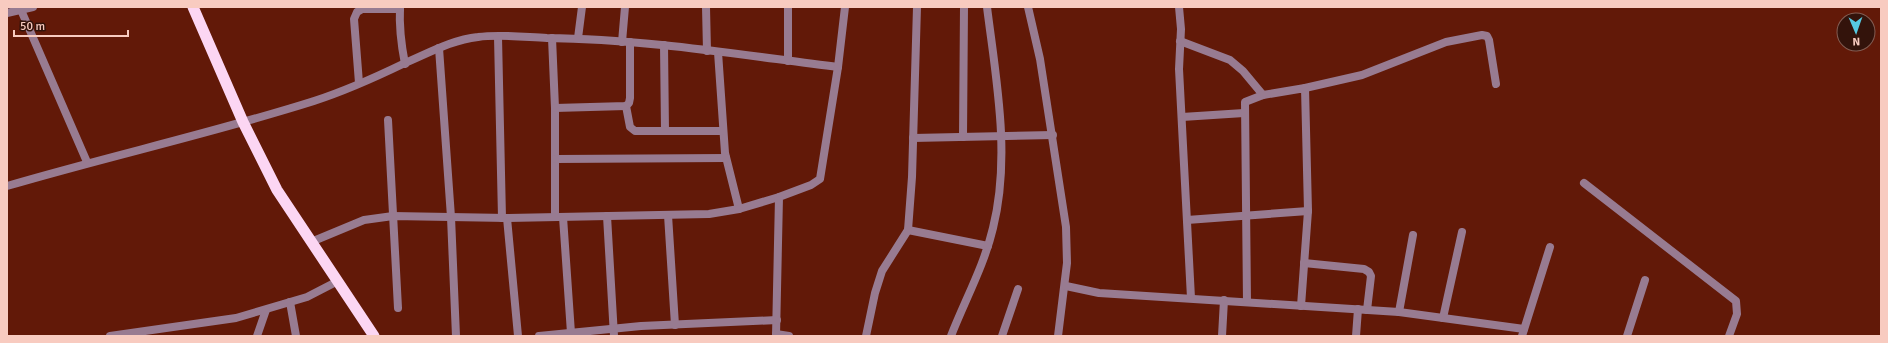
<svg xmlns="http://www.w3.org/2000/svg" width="1888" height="343" viewBox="0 0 1888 343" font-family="Signika,sans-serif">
<rect width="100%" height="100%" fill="#621908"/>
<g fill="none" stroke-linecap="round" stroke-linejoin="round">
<g stroke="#987b91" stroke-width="8">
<polyline points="21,10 87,162"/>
<polyline points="359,83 354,19 357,12 362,9 400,9"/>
<polyline points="1305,88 1362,75 1446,42 1482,35 1487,36 1489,40 1496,84"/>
<polyline points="1584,183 1736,301 1737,314 1729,336"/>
<polyline points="1399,312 1413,235"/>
<polyline points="1443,318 1462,232"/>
</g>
<g stroke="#987b91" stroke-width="8">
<path d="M400,7c-1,20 1,37 5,57"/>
<polyline points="706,7 707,51"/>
<polyline points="788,7 788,61"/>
<polyline points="1028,7 1040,59 1066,227 1067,263 1058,336"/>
<polyline points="1179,7 1181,29 1179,69 1191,298"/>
<polyline points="7,13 33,7"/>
<polyline points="498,37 502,218"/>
<polyline points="552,38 555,108 555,217"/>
<polyline points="578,38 582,7"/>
<polyline points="1180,41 1230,60 1243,71 1263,95"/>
<polyline points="622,42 625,7"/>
<polyline points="664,45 665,131"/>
<polyline points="439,48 451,217 456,336"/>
<polyline points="718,52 725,153 739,209"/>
<polyline points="626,106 630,127 635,131 722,131"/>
<polyline points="555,108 626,106 629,103 630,98 630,42"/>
<polyline points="1182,117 1244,113"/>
<polyline points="388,120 398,308"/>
<polyline points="963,137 964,7"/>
<polyline points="913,138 1053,135"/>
<polyline points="556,159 726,158"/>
<path d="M7,186c102,-30 206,-53 307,-85 31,-10 62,-24 91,-38 24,-10 46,-23 73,-26 22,-3 46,0 69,1 97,1 194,17 291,29"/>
<polyline points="668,215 675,325"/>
<polyline points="607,216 614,336"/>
<polyline points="563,217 571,333"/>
<polyline points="507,218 518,336"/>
<polyline points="1187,220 1308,211"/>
<polyline points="908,230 988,246"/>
<polyline points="311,242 364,220 393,216 507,218 709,214 739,209 779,197"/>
<polyline points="1304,263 1364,269 1369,272 1371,276 1367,310"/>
<polyline points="1066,286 1099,293 1399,312 1524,329"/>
<polyline points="290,302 296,336"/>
<polyline points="1247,302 1245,102 1263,95 1305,88 1308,211 1301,306"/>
<polyline points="776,334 789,336"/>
<polyline points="110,336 236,318 307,297 338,281"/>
<polyline points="257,336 266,310"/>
<polyline points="539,336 641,326 777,320"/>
<polyline points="776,336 779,197 811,185 820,179 838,67 845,7"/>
<polyline points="866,336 875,293 882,271 908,230 912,177 917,7"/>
<path d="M951,336c14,-36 33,-70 42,-108 18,-72 3,-149 -6,-221"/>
<polyline points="1002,336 1018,289"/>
<polyline points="1222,336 1224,300"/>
<polyline points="1356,336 1358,309"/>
<polyline points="1522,336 1550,247"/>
<polyline points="1627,336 1645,280"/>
</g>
<polyline stroke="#fcd6f3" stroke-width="11" points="193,7 243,122 277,190 374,336"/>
</g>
<rect width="1888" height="343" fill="none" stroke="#f8cbc0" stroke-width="16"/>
<g transform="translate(1856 32) rotate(178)"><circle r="19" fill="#33130b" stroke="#825d53"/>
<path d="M0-3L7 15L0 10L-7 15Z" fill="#56c9e1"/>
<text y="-6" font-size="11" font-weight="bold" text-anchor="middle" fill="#f8cbc0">N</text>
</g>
<path d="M14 30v6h114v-6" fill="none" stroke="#f8cbc0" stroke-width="2"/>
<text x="20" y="30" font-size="12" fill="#f8cbc0" stroke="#33130b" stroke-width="3" paint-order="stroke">50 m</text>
</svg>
